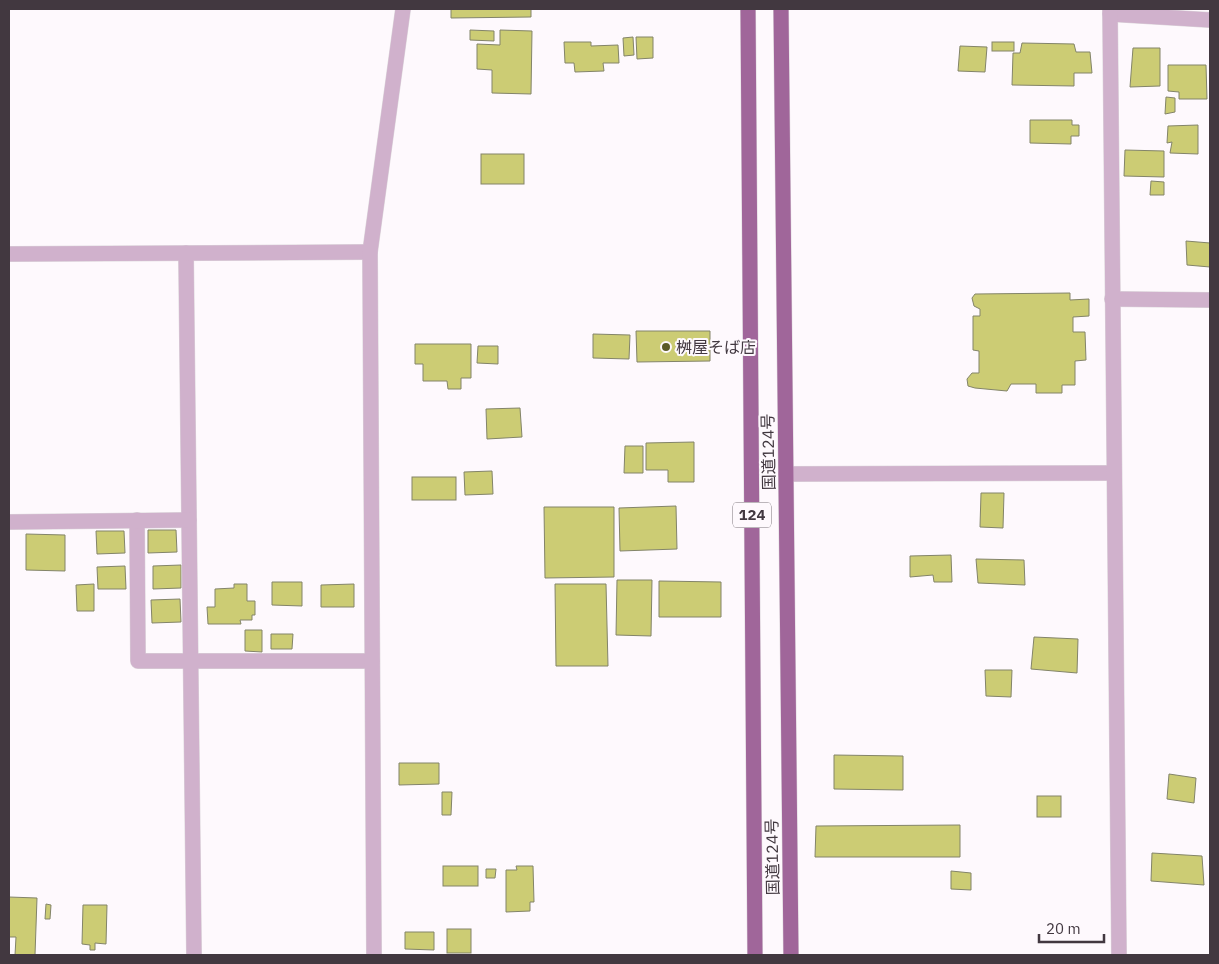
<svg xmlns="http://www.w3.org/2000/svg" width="1219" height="964" viewBox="0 0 1219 964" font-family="'IBM Plex Sans','Noto Sans JP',sans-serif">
<rect width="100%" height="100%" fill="#fef9fd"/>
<g fill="#cccc74" stroke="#838469">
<polygon points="451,9 531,9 531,17 451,18"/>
<polygon points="470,30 494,31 494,41 470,40"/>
<polygon points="500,30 532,31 531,94 492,93 492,70 477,69 477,44 500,45"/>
<polygon points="633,37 634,55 624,56 623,38"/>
<polygon points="636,37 653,37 653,58 637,59"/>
<polygon points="564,42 591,42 591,46 618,45 619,63 603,63 604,71 575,72 574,63 565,63"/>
<rect x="992" y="42" width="22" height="9"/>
<polygon points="1022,43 1074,44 1076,52 1090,52 1092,73 1074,73 1074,86 1012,85 1013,53 1020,53"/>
<polygon points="960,46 987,47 985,72 958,71"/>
<polygon points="1133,48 1160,48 1160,86 1130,87"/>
<polygon points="1168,65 1206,65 1207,99 1179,99 1179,92 1168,91"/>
<polygon points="1166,97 1175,98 1175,112 1165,114"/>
<polygon points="1030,120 1072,120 1072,125 1079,125 1079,136 1071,136 1071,144 1030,143"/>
<polygon points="1198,125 1198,154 1170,153 1172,142 1167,143 1168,126"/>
<polygon points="1125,150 1164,151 1164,177 1124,176"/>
<rect x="481" y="154" width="43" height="30"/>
<polygon points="1151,181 1164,182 1164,195 1150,195"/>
<polygon points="1186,241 1210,243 1210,267 1187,265"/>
<polygon points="1070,293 1070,300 1089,299 1089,316 1073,317 1073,332 1085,332 1086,360 1075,361 1075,385 1062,385 1062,393 1036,393 1036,384 1011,384 1007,391 975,388 968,386 967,379 972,373 979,373 979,351 973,350 973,316 980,316 980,309 974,306 972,298 975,294"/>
<polygon points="636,331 710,331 710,361 637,362"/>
<polygon points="593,334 630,335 629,359 593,358"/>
<polygon points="415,344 471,344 471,378 461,378 461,389 448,389 447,381 423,381 423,364 415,364"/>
<polygon points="478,346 498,346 498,364 477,363"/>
<polygon points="520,408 522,437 487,439 486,409"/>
<polygon points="694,442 694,482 668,482 668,470 646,470 646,443"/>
<polygon points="625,446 643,446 643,473 624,473"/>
<polygon points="492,471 493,494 465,495 464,472"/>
<rect x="412" y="477" width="44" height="23"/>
<polygon points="981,493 1004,493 1003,528 980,527"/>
<polygon points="676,506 677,549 620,551 619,508"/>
<polygon points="544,507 614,507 614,577 545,578"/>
<polygon points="148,530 176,530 177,552 148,553"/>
<polygon points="96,531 124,531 125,553 97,554"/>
<polygon points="26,534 65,535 65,571 26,570"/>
<polygon points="951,555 952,582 934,582 933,575 910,577 910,556"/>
<polygon points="976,559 1024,560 1025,585 978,583"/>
<polygon points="181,565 181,588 153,589 153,566"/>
<polygon points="125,566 126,589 98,589 97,567"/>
<polygon points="617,580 652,580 651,636 616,635"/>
<polygon points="659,581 721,582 721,617 659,617"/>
<polygon points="272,582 302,582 302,606 272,605"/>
<polygon points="94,584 94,611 77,611 76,585"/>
<polygon points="234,584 247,584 247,601 255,601 255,615 252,615 252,620 240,620 241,624 208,624 207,607 215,607 215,589 234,588"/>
<polygon points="354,584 354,607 321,607 321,585"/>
<polygon points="555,584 606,584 608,666 556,666"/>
<polygon points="180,599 181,622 152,623 151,600"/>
<polygon points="245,630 262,630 262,652 245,651"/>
<polygon points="271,634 293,634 292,649 271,649"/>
<polygon points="1034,637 1078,639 1077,673 1031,669"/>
<polygon points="985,670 1012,670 1011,697 986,696"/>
<polygon points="834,755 903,756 903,790 834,789"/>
<polygon points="399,763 439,763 439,784 399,785"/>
<polygon points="1169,774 1196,778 1194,803 1167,799"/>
<polygon points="442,792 452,792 451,815 442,815"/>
<rect x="1037" y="796" width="24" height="21"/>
<polygon points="960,825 960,857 815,857 816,826"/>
<polygon points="1152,853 1202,856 1204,885 1151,881"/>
<rect x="443" y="866" width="35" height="20"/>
<polygon points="516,866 533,866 534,902 530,902 530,911 506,912 506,870 517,870"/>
<polygon points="486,869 496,869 495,878 486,878"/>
<polygon points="951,871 971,873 971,890 951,889"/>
<polygon points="9,897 37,898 35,955 15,955 16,937 9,937"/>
<polygon points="46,904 51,905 50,919 45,919"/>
<polygon points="83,905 107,905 106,944 95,943 95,950 90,950 90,945 82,944"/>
<rect x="447" y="929" width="24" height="24"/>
<polygon points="405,932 434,932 434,950 405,949"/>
</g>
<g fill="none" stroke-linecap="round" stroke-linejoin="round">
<defs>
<g id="minor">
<polyline points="1110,14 1210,20"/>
<polyline points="186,253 194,955"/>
<polyline points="1112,299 1210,300"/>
<polyline points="786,474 1114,473"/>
<polyline points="137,520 138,661 372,661"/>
<polyline points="9,522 189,520"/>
</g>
<g id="tertiary">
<polyline points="1110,9 1119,955"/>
<polyline points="9,254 370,252"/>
<polyline points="374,955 370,252 403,9"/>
</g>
<g id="trunk">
<polyline points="748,9 755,955"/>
<polyline points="781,9 791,955"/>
</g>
</defs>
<use href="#minor" stroke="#dcd6db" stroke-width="16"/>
<use href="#tertiary" stroke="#dcd6db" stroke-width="16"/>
<use href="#trunk" stroke="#dcd6db" stroke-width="16"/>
<use href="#minor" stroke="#d0b1cc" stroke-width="15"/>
<use href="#tertiary" stroke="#d0b1cc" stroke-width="15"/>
<use href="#trunk" stroke="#a0669a" stroke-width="15"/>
</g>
<circle fill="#5b5b27" stroke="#fef9fd" stroke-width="2" cx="666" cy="347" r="5"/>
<g text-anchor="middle" stroke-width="4" stroke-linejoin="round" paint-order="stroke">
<rect fill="#fef9fd" stroke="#7a7279" stroke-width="1" x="733" y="502.5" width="38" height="25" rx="4"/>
<g font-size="15" font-weight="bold" fill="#423840">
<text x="752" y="520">124</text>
</g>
<g font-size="16" fill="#423840" stroke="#fef9fd" text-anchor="start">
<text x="676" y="353">桝屋そば店</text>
</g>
<g font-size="16" fill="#423840" stroke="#fef9fd">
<text transform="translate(768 452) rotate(-91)" y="6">国道124号</text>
<text transform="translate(772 857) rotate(-91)" y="6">国道124号</text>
</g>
</g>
<rect width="1219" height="964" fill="none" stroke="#423840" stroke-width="20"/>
<path d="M1039 934v8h65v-8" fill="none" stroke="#423840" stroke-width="2.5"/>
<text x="1046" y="934" font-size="15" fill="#423840" stroke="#fef9fd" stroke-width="4" paint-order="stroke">20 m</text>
</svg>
